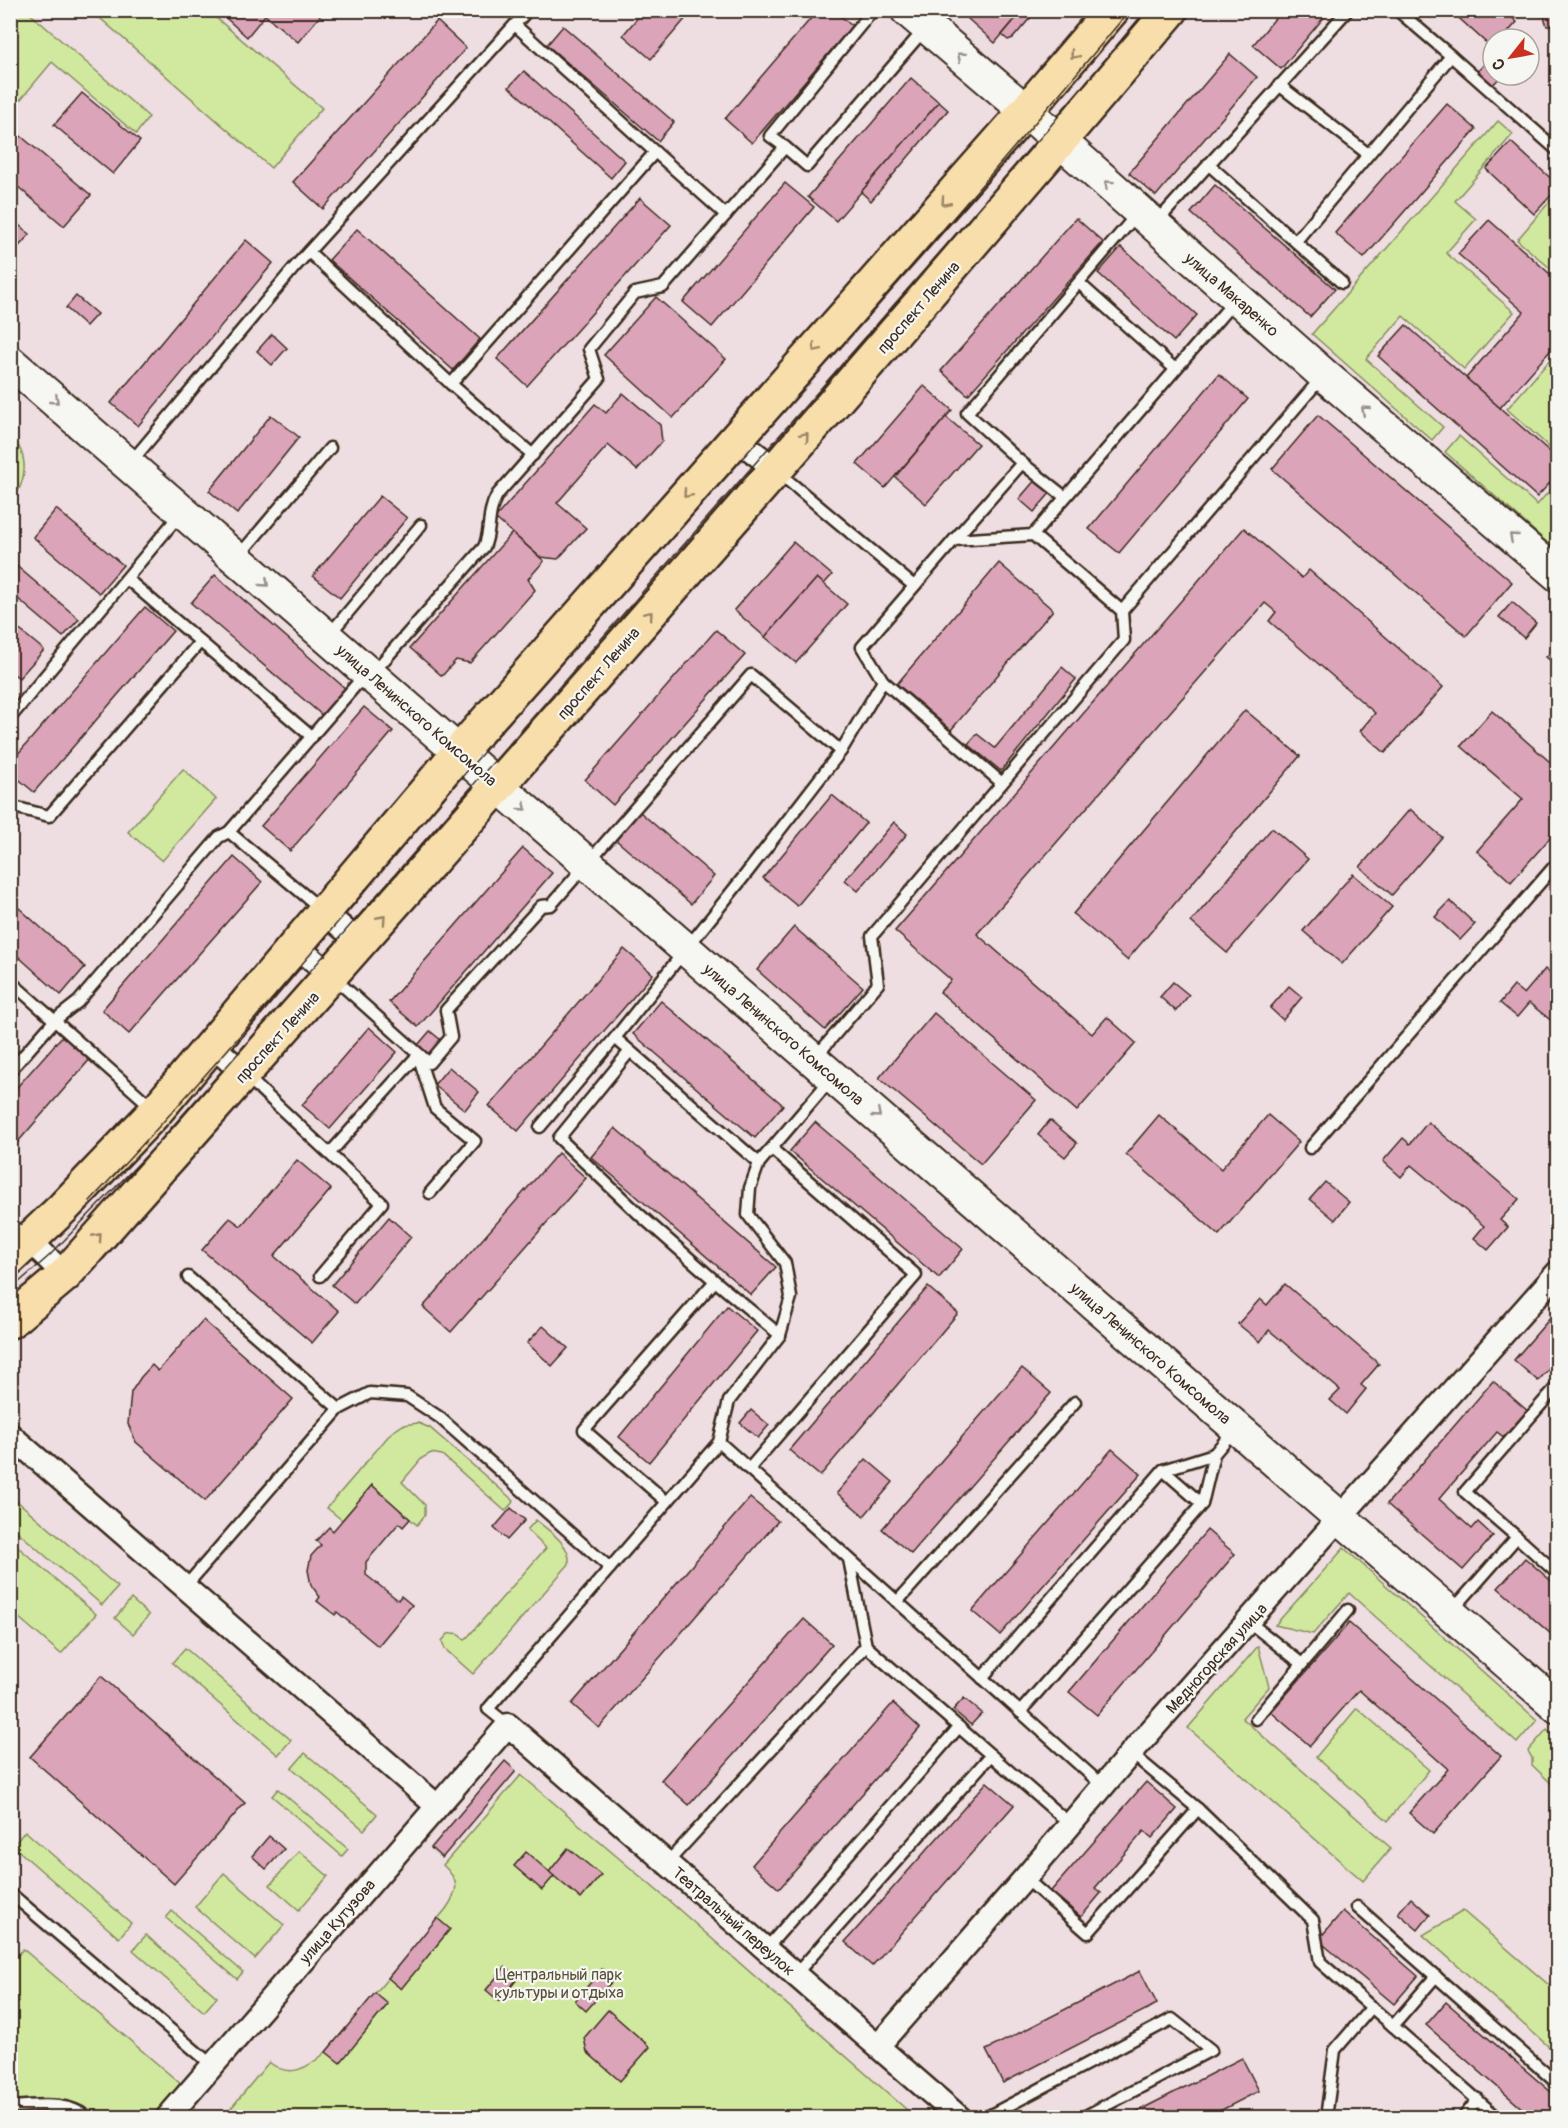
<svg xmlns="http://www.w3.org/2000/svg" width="1568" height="2128" viewBox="0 0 1568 2128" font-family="Pangolin,sans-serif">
<rect width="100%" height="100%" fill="#eedde1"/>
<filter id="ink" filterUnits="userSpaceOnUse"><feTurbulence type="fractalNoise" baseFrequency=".0167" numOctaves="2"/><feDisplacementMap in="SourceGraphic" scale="12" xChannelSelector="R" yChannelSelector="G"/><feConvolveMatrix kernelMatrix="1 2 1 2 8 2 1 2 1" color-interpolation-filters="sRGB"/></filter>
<g filter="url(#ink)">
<g fill="#d0e99f" stroke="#868a5e" stroke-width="1.5">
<polygon points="26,10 149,117 136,134 52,62 11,111 11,11"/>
<polygon points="92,11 208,11 322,108 271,168"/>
<polygon points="1498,121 1513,134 1455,201 1476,219 1446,253 1514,312 1464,369 1403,316 1366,359 1443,427 1432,440 1312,334"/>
<polygon points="1557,193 1557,274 1517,240"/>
<polygon points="1557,352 1558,352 1557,454 1507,409"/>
<path d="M11,436c19,20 16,46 0,66z"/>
<polygon points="1459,436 1537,505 1557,482 1557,537 1550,545 1445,452"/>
<polygon points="183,769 216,799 162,861 128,832"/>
<polygon points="418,1423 430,1428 514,1501 505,1511 442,1455 431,1453 422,1458 402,1482 425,1505 425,1515 417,1525 372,1485 342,1520 327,1508 391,1433 403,1425"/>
<polygon points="17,1501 118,1587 102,1605 11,1526 11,1509"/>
<path d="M536,1520c14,12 35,24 33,44l-96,110 -28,-25 -3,-8 6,-7 8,-1 9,7 81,-92 -19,-18z"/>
<polygon points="11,1541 96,1614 61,1654 11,1611"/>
<polygon points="1344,1548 1537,1720 1517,1743 1349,1593 1313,1634 1275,1625"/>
<polygon points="131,1599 149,1615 133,1634 115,1618"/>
<polygon points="1258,1646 1269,1687 1242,1718 1391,1848 1363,1881 1188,1728"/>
<polygon points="185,1648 291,1740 278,1755 172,1663"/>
<polygon points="1357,1708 1429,1770 1388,1821 1316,1757"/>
<polygon points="1547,1729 1557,1739 1557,1789 1532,1765 1532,1758 1528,1751"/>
<polygon points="305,1753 377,1814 364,1830 292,1768"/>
<path d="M521,1775l147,125 247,217 -692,1 46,-56c21,18 40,5 57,-10l120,-143c13,-19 14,-28 -3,-44z"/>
<polygon points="278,1789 348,1849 342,1856 272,1796"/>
<polygon points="25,1831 131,1923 119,1938 13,1846"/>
<polygon points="299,1851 328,1876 299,1910 270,1885"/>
<polygon points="224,1873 284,1925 255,1959 195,1907"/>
<polygon points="172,1911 243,1972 237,1979 166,1918"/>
<polygon points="1463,1911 1557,1992 1557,2054 1423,1935"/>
<polygon points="146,1935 217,1997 204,2012 133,1950"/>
<path d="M23,1949l159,136 -29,32h-53c-27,-23 -56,-18 -89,-17v-137z"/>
</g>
<g fill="#dba4b9" stroke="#3b2a1e" stroke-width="1.5">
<polygon points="217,10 325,10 298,42 265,15 247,37"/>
<polygon points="644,10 693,10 651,59 623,35"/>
<polygon points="818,10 834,10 852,26 752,143 725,119"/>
<polygon points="975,10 1023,10 995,43 968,19"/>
<polygon points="1023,10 1037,10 1013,38 1008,40 1002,35"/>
<polygon points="1282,10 1330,10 1281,69 1253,45"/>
<polygon points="1450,10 1503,10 1517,22 1502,39 1493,39 1493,49"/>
<polygon points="1542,10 1558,10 1558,23 1547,26"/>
<polygon points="437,21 466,48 323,209 293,182"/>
<polygon points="563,26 674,122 658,141 547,45"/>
<polygon points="1230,54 1257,77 1156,196 1129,173"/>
<polygon points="1493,55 1493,75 1502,75 1492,86 1477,72"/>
<polygon points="524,71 625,161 611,178 509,87"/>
<polygon points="911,78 939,102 836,221 808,197"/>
<polygon points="82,93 140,141 113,174 54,125"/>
<polygon points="939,102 948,110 871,201 861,192"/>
<polygon points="1447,104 1476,129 1364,258 1335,233"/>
<polygon points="10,127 91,195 64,226 10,180"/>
<polygon points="1511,142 1558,185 1558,188 1534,214 1486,169"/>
<polygon points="785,183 814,207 712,327 683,302"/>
<polygon points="1215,185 1335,289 1310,317 1191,213"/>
<polygon points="640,198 671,225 527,386 497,359"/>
<polygon points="10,218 30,234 10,256"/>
<polygon points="1076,218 1103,242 968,395 941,371"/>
<polygon points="1489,220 1558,281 1558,346 1556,344 1500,408 1466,378 1524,312 1458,254"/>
<polygon points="357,229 480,339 453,370 329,260"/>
<polygon points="246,240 273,263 138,426 111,403"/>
<polygon points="1121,247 1197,315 1174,341 1098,273"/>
<polygon points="76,296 97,314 86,326 66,308"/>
<polygon points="656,297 726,359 673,418 604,355"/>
<polygon points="1406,325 1558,459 1558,474 1537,497 1378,356"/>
<polygon points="272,334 287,348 272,365 257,351"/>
<polygon points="1219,374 1248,399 1119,553 1089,529"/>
<polygon points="924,386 952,410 885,488 857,464"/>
<polygon points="623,393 660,425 662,441 637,470 608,445 557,503 586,528 558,559 540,557 495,518 595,404 606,413"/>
<polygon points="271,415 299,437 237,514 209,491"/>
<polygon points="1318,415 1512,582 1466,636 1272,469"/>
<polygon points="946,417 978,444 926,504 895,477"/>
<polygon points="1036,479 1051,492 1034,512 1019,499"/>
<polygon points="380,496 407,518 340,598 313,576"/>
<polygon points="56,509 123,565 99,593 33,537"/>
<polygon points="1244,528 1302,578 1309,570 1443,687 1385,753 1360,731 1375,713 1269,621 1276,612 1265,603 977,934 1092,1034 1107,1017 1136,1043 1077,1111 940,992 951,980 895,931"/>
<polygon points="512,533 544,561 528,579 535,590 470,663 456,660 442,676 410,648"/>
<polygon points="793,542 832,575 824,584 817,578 765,637 734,610"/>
<polygon points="13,563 79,619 63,637 10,592 10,566"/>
<polygon points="999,563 1053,610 951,730 897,684"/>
<polygon points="215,575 346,689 323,716 191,603"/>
<polygon points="817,578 847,604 796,663 765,637"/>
<polygon points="1512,602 1536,623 1524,638 1499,617"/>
<polygon points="145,607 173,631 34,792 10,772 10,763"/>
<polygon points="10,622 44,650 19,678 10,671"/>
<polygon points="716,630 745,655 613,805 585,780"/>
<polygon points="1558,644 1558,667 1546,657"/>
<polygon points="1062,667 1076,679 1001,771 968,744 977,734 995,748"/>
<polygon points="364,707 393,731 290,851 261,826"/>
<polygon points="1245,710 1300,756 1127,960 1073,914"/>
<polygon points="1492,711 1558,769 1558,829 1511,882 1477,851 1523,799 1461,746"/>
<polygon points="832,795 866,823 797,906 763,878"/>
<polygon points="1410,809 1442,837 1392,895 1360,867"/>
<polygon points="640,812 714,876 691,904 616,840"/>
<polygon points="894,822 907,834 858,891 845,880"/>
<polygon points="1272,828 1308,859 1227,953 1191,922"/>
<polygon points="523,848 552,873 418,1027 389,1002"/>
<polygon points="234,857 262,882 129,1034 102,1010"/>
<polygon points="1353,874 1392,907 1342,964 1303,931"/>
<polygon points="10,900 85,967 61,995 10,949"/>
<polygon points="1450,901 1475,924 1460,940 1435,917"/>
<polygon points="794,927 863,987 825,1030 757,970"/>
<polygon points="624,949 653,974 518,1131 489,1106"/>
<polygon points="1545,969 1558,980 1558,1026 1529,1003 1517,1017 1500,1003 1514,986 1524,994"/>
<polygon points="1173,982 1189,995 1176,1011 1160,997"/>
<polygon points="1289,986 1302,997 1283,1020 1270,1008"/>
<polygon points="661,1001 783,1105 755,1138 633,1034"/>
<polygon points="934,1013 1036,1100 981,1164 879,1078"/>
<polygon points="369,1027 397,1052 330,1129 302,1105"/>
<polygon points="430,1031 442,1041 429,1055 418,1045"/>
<polygon points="64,1034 91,1058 10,1151 10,1095"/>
<polygon points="449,1067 479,1092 465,1110 434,1085"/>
<polygon points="1159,1115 1221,1169 1268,1115 1299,1142 1219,1235 1126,1154"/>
<polygon points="1050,1120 1077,1143 1065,1157 1038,1135"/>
<polygon points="815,1122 963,1249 939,1278 790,1151"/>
<polygon points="1428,1122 1519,1199 1500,1220 1508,1227 1488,1250 1474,1238 1484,1226 1411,1165 1401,1177 1383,1161 1403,1138 1410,1144"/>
<polygon points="615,1128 776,1267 751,1295 591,1157"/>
<polygon points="558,1153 586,1178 451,1332 423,1307"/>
<polygon points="297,1160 331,1189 274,1256 339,1311 312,1343 202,1250 230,1218 241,1226"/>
<polygon points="1325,1182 1349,1202 1335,1220 1310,1199"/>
<polygon points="389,1217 411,1237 355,1304 332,1285"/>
<polygon points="1285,1284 1379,1364 1361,1385 1366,1389 1346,1414 1330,1400 1340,1390 1269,1330 1260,1342 1238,1324 1260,1299 1267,1305"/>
<polygon points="928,1287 958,1313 820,1476 789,1450"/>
<polygon points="727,1306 757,1331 649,1462 619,1437"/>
<polygon points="1558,1309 1558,1359 1538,1381 1514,1360"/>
<polygon points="203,1320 293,1399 205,1501 136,1442 128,1424 131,1392 141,1377 152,1365 158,1371"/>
<polygon points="543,1326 568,1348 552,1366 527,1343"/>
<polygon points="1022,1368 1051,1393 911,1554 882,1529"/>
<polygon points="1493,1381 1529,1412 1506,1439 1497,1432 1439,1499 1472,1529 1478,1522 1493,1536 1463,1570 1387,1504"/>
<polygon points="751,1410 769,1425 758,1438 740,1423"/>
<polygon points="1112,1449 1141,1474 1000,1635 972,1611"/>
<polygon points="866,1459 893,1482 864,1516 837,1493"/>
<polygon points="372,1485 410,1519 403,1527 399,1523 366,1562 366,1575 398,1600 401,1596 412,1605 378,1646 337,1612 335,1615 317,1601 320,1597 311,1585 308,1570 311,1556 321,1545 316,1541 329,1527 333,1531"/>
<polygon points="750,1498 778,1521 599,1728 572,1704"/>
<polygon points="511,1508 525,1520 507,1540 494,1528"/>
<polygon points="1207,1530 1235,1554 1097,1715 1069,1692"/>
<polygon points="1525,1558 1558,1587 1558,1640 1498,1588"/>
<polygon points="804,1619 832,1644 689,1805 661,1780"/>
<polygon points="1349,1623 1501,1756 1433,1834 1409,1813 1448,1769 1359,1690 1310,1746 1271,1712"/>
<polygon points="101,1676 245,1803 174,1884 30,1757"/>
<polygon points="964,1698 982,1713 971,1725 953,1710"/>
<polygon points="893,1703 920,1728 779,1889 752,1865"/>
<polygon points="505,1761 516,1771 442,1858 431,1848"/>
<polygon points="987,1782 1014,1805 872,1966 845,1942"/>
<polygon points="1146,1782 1177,1809 1152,1838 1144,1831 1095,1888 1101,1893 1081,1917 1051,1891"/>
<polygon points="269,1836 284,1849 266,1869 252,1856"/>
<polygon points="568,1848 601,1875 581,1899 549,1872"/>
<polygon points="526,1852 554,1876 542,1890 514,1866"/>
<polygon points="1411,1898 1430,1915 1418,1930 1398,1913"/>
<polygon points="1343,1911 1418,1976 1394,2004 1318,1940"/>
<polygon points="437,1918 450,1929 401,1989 388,1978"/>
<polygon points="505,1967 518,1978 499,2001 486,1990"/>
<polygon points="602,1969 614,1979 586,2011 575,2001"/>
<polygon points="1140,1971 1157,2004 1003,2083 986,2050"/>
<polygon points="375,1993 388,2004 340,2063 326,2052"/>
<polygon points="1446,2002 1558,2098 1558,2118 1533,2118 1426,2025"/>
<polygon points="608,2010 650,2047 620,2081 587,2052 584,2038"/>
<polygon points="1242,2058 1259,2091 1206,2118 1124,2118"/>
</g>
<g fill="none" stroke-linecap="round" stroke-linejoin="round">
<defs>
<g id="lane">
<polyline points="1451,56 1558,151"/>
<polyline points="1279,85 1368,154"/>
<polyline points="785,147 770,136 873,10"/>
<polyline points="655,152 726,215"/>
<polyline points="1208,164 1342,283"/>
<polyline points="1156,223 1348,10"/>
<polyline points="1296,241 1451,56 1397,10"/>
<polyline points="309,252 451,384 533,455"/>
<polyline points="1079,283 1175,369"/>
<polyline points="451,384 655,152 515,25"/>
<polyline points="131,462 293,269 528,10"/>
<polyline points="1022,463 1065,497"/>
<polyline points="779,473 914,586"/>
<polyline points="1033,535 1236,299"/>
<polyline points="954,540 1022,463 967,413 1137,214"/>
<polyline points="237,558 330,448"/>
<polyline points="127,579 312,737"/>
<polyline points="329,635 421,525"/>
<polyline points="883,681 1002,783"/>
<polyline points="10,718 181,513"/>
<polyline points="10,806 49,816 200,642"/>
<polyline points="229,832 321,909"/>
<polyline points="334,978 429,1063 451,1037 446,1010 541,906 551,905 751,675 841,751"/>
<polyline points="10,981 154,1109"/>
<polyline points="615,1038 759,1163"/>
<polyline points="630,1051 559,1138 640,1215 715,1281 584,1430 667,1502"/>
<polyline points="418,1055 435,1108 475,1141 430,1193"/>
<polyline points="814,1059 878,984 872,936 1124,640 1122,611 1322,377"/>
<path d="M10,1071l45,-51 23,-18 141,-165 10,-5 127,-147 15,-10 113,-128c8,-18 2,-32 13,-52l102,-116 -10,-30 46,-56 28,-6 122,-140 22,19 134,-156"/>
<polyline points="246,1076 382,1203 320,1276"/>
<polyline points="540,1127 615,1038 746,874 841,751 883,681 862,647 954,540 1033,535 1122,611"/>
<polyline points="1310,1148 1558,862"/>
<polyline points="330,1153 418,1055"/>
<polyline points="10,1223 28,1239"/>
<polyline points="188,1277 339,1409"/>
<polyline points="715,1281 780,1335"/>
<polyline points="719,1442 1103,1786"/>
<polyline points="749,1469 916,1275 772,1149"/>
<polyline points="1163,1470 1202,1504"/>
<polyline points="1517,1537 1465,1492 1558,1385"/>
<polyline points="849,1559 866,1646 1071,1825"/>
<polyline points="185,1587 339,1409 370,1393 407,1396 439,1417 610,1568"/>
<polyline points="897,1602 1075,1402"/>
<polyline points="1452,1611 1517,1537 1558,1574"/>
<polyline points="1249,1622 1302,1664"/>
<polyline points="982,1678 1163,1470 1214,1454"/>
<polyline points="1020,1712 1202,1504 1214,1454 1235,1429"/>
<polyline points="1256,1719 1348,1610"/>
<polyline points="508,1725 488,1709 719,1442 729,1401 780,1335 791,1297 785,1263 748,1215 750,1188 759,1163 831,1079"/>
<polyline points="1131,1753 1198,1809 1313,1920 1320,1962 1498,2118"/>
<polyline points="667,1863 866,1646"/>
<polyline points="1025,1878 1088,1933 1198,1809"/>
<polyline points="10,1893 212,2065"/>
<polyline points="1357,1907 1558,2084"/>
<polyline points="766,1949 959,1727"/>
<polyline points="795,1975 991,1755"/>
<polyline points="1393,2026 1436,1976"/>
<path d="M10,2107c26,-1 58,-7 78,11"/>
<polyline points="48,2118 59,2106"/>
<polyline points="985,2118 1172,2019 1211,2050 1082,2118"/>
<polyline points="1326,2118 1335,2050 1372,2007"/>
<polyline points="1463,2118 1478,2099"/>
</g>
<g id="street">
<polyline points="736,438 776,470"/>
<polyline points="324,912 360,943"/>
<polyline points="296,945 331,976"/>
<polyline points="212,1045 244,1074"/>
<polyline points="30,1241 65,1275"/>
<polyline points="10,1435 437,1806"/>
<polyline points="878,2046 1025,1878 1131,1753 1558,1272"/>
<polyline points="167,2118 508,1725 960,2118"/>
</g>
<g id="secondary">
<polyline points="907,10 1026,111 1324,375 1558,575"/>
<polyline points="10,362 1558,1707"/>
</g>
<g id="primary">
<polyline points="10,1258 63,1208 156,1111 459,752 1026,111 1112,10"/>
<path d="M10,1321l55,-46c371,-419 744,-837 1106,-1265"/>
</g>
</defs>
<use href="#lane" stroke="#3b2a1e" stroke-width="15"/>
<use href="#street" stroke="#3b2a1e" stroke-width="27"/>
<use href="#secondary" stroke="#3b2a1e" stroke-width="36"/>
<use href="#primary" stroke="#3b2a1e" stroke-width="38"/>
<use href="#lane" stroke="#f6f6f2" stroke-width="10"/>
<use href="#street" stroke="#f6f6f2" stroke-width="22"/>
<use href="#secondary" stroke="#f6f6f2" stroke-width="32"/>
<use href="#primary" stroke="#f8deab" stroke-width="33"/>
<g stroke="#3b2a1e" stroke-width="1.5">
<path d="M90,1201c148,-156 283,-323 424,-484 206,-235 416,-467 616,-707"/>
<polyline points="10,1290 49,1256 171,1130 1047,130 1146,10"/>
</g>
</g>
<defs><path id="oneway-chevron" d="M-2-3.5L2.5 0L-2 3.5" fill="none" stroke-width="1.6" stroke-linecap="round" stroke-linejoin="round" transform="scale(1.5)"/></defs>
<g stroke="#9a8464">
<use href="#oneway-chevron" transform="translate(1074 55) rotate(130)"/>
<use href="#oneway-chevron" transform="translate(945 202) rotate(131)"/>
<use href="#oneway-chevron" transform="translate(816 348) rotate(131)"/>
<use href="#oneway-chevron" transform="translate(805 436) rotate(-49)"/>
<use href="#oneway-chevron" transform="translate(687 494) rotate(131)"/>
<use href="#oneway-chevron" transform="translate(649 615) rotate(-49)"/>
<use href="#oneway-chevron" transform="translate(382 919) rotate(-48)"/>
<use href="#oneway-chevron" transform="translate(98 1237) rotate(-48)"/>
</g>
<g stroke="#989088">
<use href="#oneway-chevron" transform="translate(961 56) rotate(-140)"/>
<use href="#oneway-chevron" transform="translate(1108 184) rotate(-138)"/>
<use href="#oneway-chevron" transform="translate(55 400) rotate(41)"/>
<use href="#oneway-chevron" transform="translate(1365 410) rotate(-139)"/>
<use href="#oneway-chevron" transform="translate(1513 537) rotate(-139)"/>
<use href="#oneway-chevron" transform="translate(265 583) rotate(41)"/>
<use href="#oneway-chevron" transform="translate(523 807) rotate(41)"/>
<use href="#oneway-chevron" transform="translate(877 1114) rotate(41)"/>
</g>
</g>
<g text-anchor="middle" stroke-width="4.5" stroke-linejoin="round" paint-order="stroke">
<g font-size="16" fill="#3b2a1e" stroke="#f6f6f2">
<text transform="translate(1232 294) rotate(41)" y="6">улица Макаренко</text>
<text transform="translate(918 307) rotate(-49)" y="6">проспект Ленина</text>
<text transform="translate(598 673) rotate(-49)" y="6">проспект Ленина</text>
<text transform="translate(417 715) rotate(41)" y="6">улица Ленинского Комсомола</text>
<text transform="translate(784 1034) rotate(41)" y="6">улица Ленинского Комсомола</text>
<text transform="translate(277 1037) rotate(-48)" y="6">проспект Ленина</text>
<text transform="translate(1151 1353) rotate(41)" y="6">улица Ленинского Комсомола</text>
<text transform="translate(1216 1658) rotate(-48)" y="6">Медногорская улица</text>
<text transform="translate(337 1921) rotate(-49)" y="6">улица Кутузова</text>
<text transform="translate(734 1921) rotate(41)" y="6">Театральный переулок</text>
</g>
<g font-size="16" fill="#595038" stroke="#f6f6f2">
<text x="559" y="1980">Центральный парк<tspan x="559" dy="18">культуры и отдыха</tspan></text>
</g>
</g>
<rect width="1568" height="2128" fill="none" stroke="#f6f6f2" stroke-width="36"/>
<rect x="18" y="18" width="1532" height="2092" fill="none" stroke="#3b2a1e" stroke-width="2" filter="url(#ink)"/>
<g transform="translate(1511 57) rotate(239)"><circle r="28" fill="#f6f6f2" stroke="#aba49d" stroke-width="1.5"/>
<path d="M0-4.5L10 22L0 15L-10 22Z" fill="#c8321e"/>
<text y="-9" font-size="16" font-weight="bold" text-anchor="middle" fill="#3b2a1e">С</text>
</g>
</svg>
